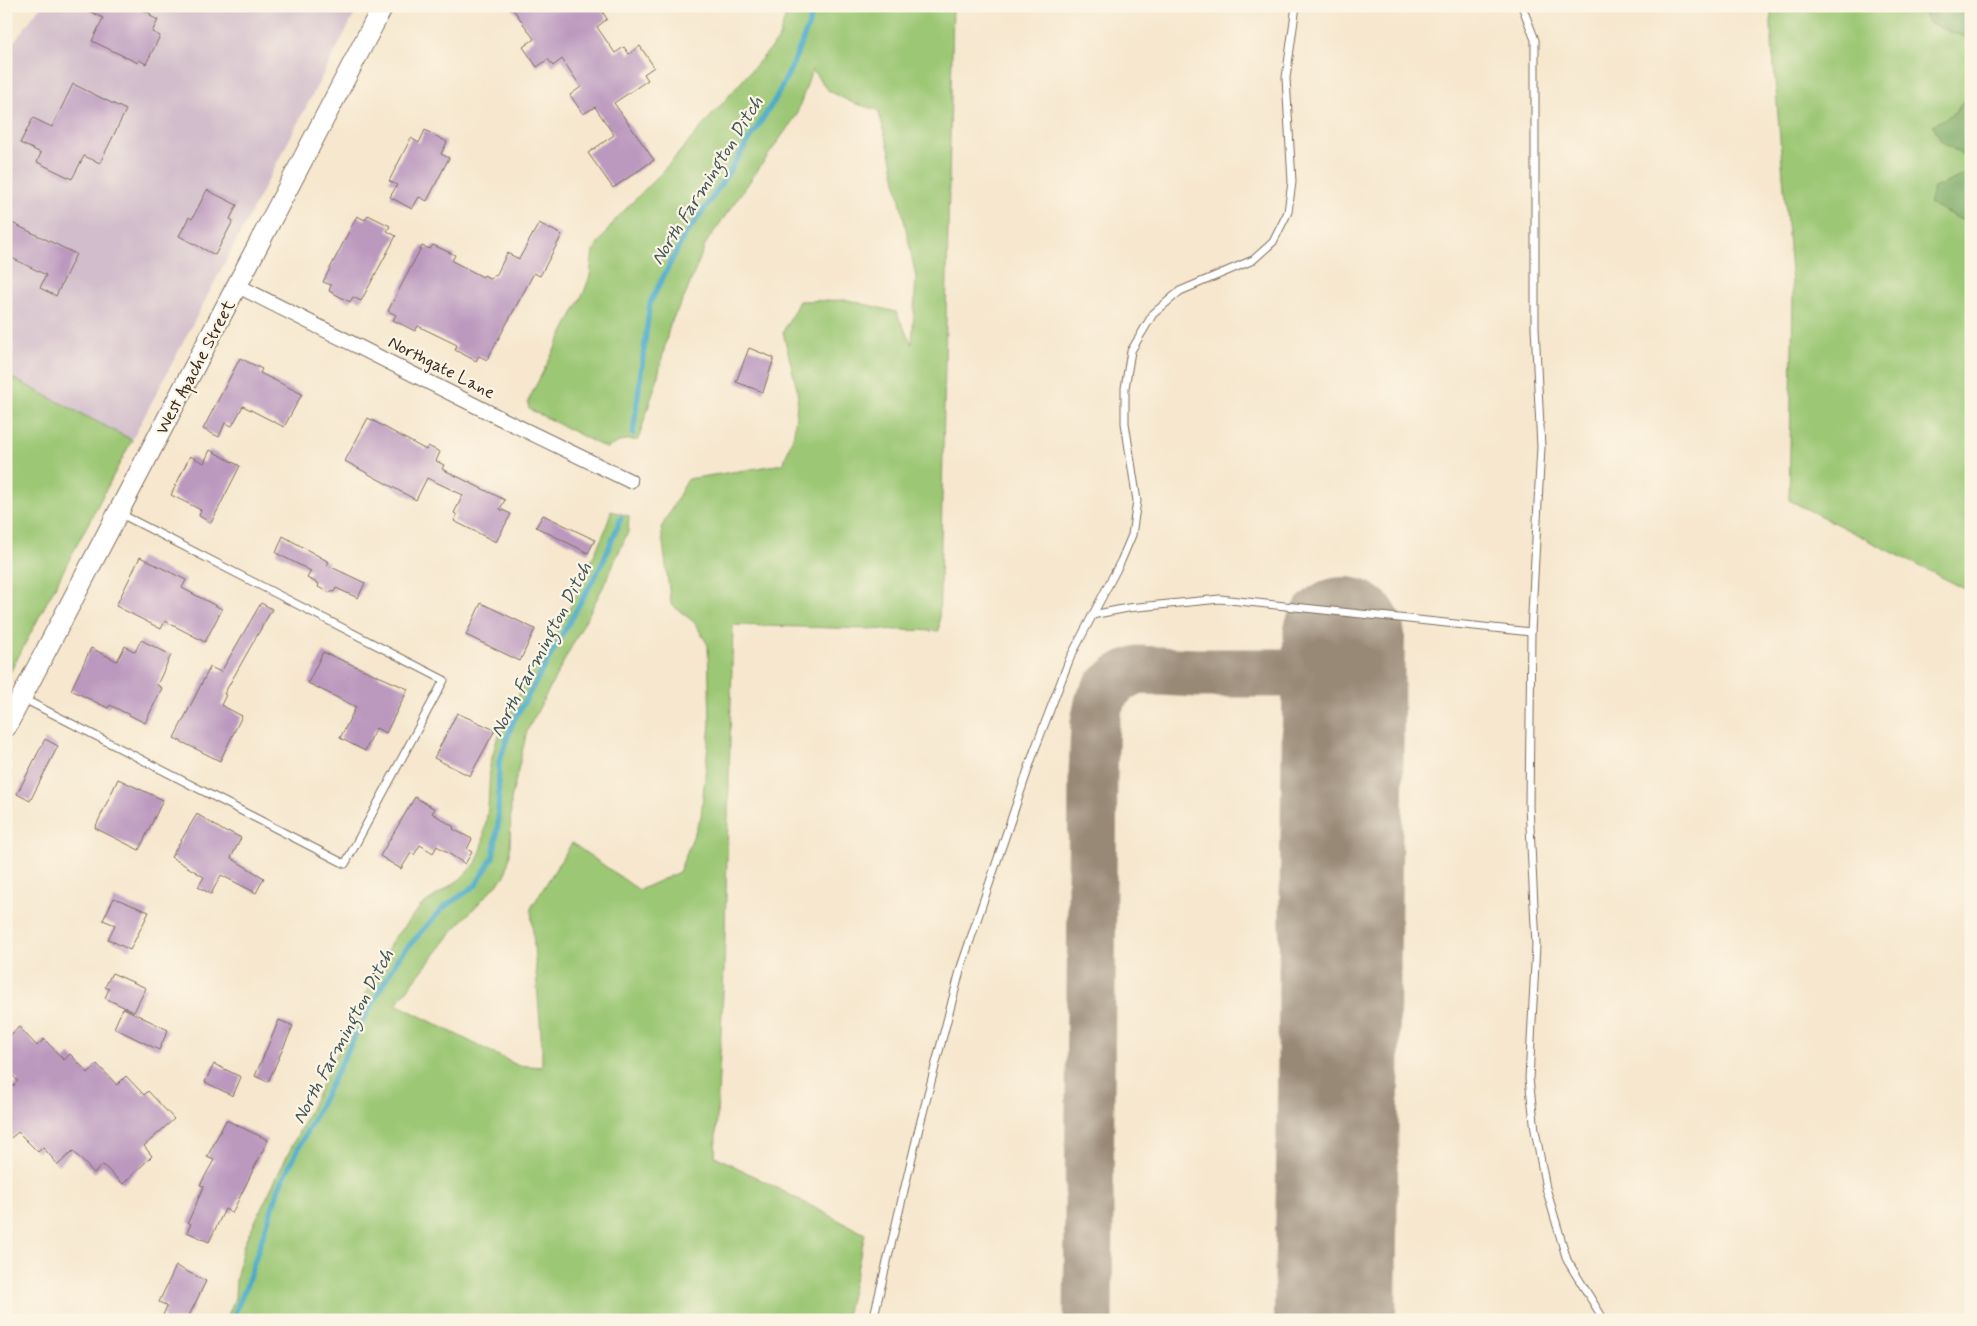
<svg xmlns="http://www.w3.org/2000/svg" width="1977" height="1326" viewBox="0 0 1977 1326" font-family="Mynerve,sans-serif">
<rect width="100%" height="100%" fill="#fcf5e5"/>
<filter id="ink" filterUnits="userSpaceOnUse"><feTurbulence type="fractalNoise" baseFrequency=".02" numOctaves="2"/><feDisplacementMap in="SourceGraphic" scale="10" xChannelSelector="R" yChannelSelector="G"/><feConvolveMatrix kernelMatrix="1 2 1 2 8 2 1 2 1" color-interpolation-filters="sRGB"/></filter>
<filter id="wash" filterUnits="userSpaceOnUse"><feTurbulence type="fractalNoise" baseFrequency=".0096" numOctaves="4" result="noise"/><feDisplacementMap in="SourceGraphic" scale="20" xChannelSelector="R" yChannelSelector="G"/><feGaussianBlur stdDeviation="1.12" result="paint"/><feColorMatrix in="noise" values="0 0 0 0 0 0 0 0 0 0 0 0 0 0 0 0 0 1.4 0 .05"/><feComposite in="paint" operator="in"/></filter>
<g filter="url(#wash)">
<rect width="100%" height="100%" fill="#f6e7ce"/>
<polygon fill="#d1bdcb" points="41,6 359,6 132,440 6,375 6,52"/>
<g fill="#9cc774" stroke="#6c7849">
<polygon points="789,6 953,6 939,631 733,625 724,971 715,1156 865,1234 845,1320 226,1320 235,1298 236,1279 244,1244 393,939 422,905 459,880 476,863 482,848 488,808 490,766 496,742 533,665 566,616 605,531 611,511 629,516 628,532 603,587 527,731 511,800 510,855 505,876 457,926 396,1004 517,1065 542,1067 542,1047 531,908 572,843 639,890 679,872 701,817 710,724 708,645 694,622 671,604 661,528 688,479 783,464 794,434 798,393 783,332 799,301 848,300 896,312 912,344 916,277 890,152 878,110 853,103 829,91 812,70 796,116 706,243 685,296 670,324 657,380 638,440 624,440 606,448 529,409 528,403 530,397 584,292 590,276 593,251 616,219 663,171 778,40"/>
<polygon points="1771,6 1919,6 1928,22 1953,33 1971,38 1971,90 1956,112 1965,157 1971,163 1971,172 1934,188 1930,203 1971,225 1971,592 1789,500 1793,296 1771,30"/>
<polygon points="6,375 132,440 6,680"/>
</g>
<g fill="#7dac66" stroke="#5c6b42">
<polygon points="1919,6 1971,6 1971,38 1953,33 1928,22"/>
<polygon points="1971,90 1971,163 1965,157 1941,141 1933,125 1956,112"/>
<polygon points="1971,172 1971,225 1929,203 1934,188"/>
</g>
<g fill="none" stroke-linecap="round" stroke-linejoin="round">
<g stroke="#49abc8" stroke-width="5.5">
<polyline points="633,434 650,303 683,238 710,201 776,98 792,66 810,22 814,6"/>
<polyline points="232,1320 246,1287 280,1185 360,1026 398,958 443,908 476,885 493,857 498,825 499,762 512,724 602,564 621,518"/>
</g>
<polyline stroke="#988876" stroke-width="49" points="1088,1320 1093,775 1095,722 1099,703 1106,690 1118,679 1127,674 1139,670 1196,673 1344,673"/>
<polyline stroke="#988876" stroke-width="122" points="1335,1320 1344,638"/>
</g>
<g id="blocks">
<g fill="#bb99bf">
<polygon points="80,6 135,6 151,14 150,16 158,20 152,32 160,36 146,64 139,60 138,63 92,41 103,18"/>
<polygon points="511,6 599,6 607,19 597,27 615,53 624,47 629,54 640,46 654,67 644,74 648,80 614,103 654,160 613,188 588,153 614,135 595,107 583,114 570,95 581,87 562,59 553,66 548,59 537,67 523,47 534,39"/>
<polygon points="73,84 126,110 100,163 84,156 72,179 37,162 41,153 20,143 33,118 52,127"/>
<polygon points="425,130 447,142 441,154 449,158 427,201 419,197 412,209 390,197 397,185 389,181 411,138 419,143"/>
<polygon points="207,190 237,205 230,219 233,221 215,255 179,236 189,217 192,219"/>
<polygon points="368,215 390,226 387,231 396,236 361,301 353,297 350,302 329,291 331,285 323,282 357,216 365,220"/>
<polygon points="6,220 76,254 56,296 40,288 46,275 6,255"/>
<polygon points="539,223 562,235 540,276 534,273 487,360 479,356 476,361 455,350 457,345 418,326 415,331 393,320 396,315 388,311 422,246 430,249 433,245 455,255 452,261 483,277 484,275 491,279 494,275 496,276 507,253 519,259"/>
<polygon points="749,348 774,358 763,392 736,382"/>
<polygon points="240,358 262,369 260,373 302,394 284,427 243,406 232,426 225,423 219,437 203,429"/>
<polygon points="368,418 426,450 428,446 440,452 436,461 444,465 442,469 505,500 500,509 511,514 496,542 454,521 457,515 454,513 463,495 427,478 416,500 345,461"/>
<polygon points="210,450 240,466 211,523 199,516 201,510 171,495 190,456 204,463"/>
<polygon points="543,515 595,540 588,553 536,527"/>
<polygon points="283,536 329,562 327,565 365,583 358,598 336,588 334,592 331,591 330,593 318,587 319,584 307,578 311,571 276,553"/>
<polygon points="140,557 186,580 182,588 222,609 205,642 165,621 161,629 116,606"/>
<polygon points="261,603 272,609 224,694 226,695 221,705 242,716 220,761 174,738 210,667 221,672"/>
<polygon points="481,603 535,629 520,661 466,635"/>
<polygon points="141,640 171,655 157,685 162,688 145,723 110,705 108,708 71,690 91,648 117,661 125,646 135,652"/>
<polygon points="323,652 408,689 386,733 376,728 365,751 340,738 356,707 308,683"/>
<polygon points="457,713 495,730 470,776 434,758"/>
<polygon points="45,739 58,746 30,801 17,794"/>
<polygon points="118,779 163,800 139,850 95,828"/>
<polygon points="415,797 435,809 432,813 454,827 453,829 472,839 467,849 472,852 465,864 437,846 433,853 420,845 414,855 411,853 401,869 380,856"/>
<polygon points="197,814 227,833 228,831 241,838 231,858 264,878 256,893 221,875 211,894 198,887 204,877 171,857"/>
<polygon points="114,898 149,912 130,950 108,939 115,925 103,920"/>
<polygon points="112,973 146,988 134,1012 105,998 109,989 105,987"/>
<polygon points="123,1008 168,1030 159,1050 114,1028"/>
<polygon points="279,1020 293,1026 268,1082 255,1076"/>
<polygon points="19,1027 37,1046 44,1039 64,1060 70,1054 88,1073 97,1064 117,1085 126,1076 144,1095 148,1091 174,1119 144,1146 152,1156 123,1184 103,1165 94,1173 73,1151 58,1165 43,1147 38,1152 18,1132 6,1142 6,1093 18,1081 6,1069 6,1039"/>
<polygon points="214,1064 241,1077 233,1096 205,1082"/>
<polygon points="226,1120 268,1140 232,1213 225,1209 209,1242 187,1232 191,1224 188,1222 204,1186 200,1185 214,1160 207,1157"/>
<polygon points="176,1266 206,1281 187,1320 163,1320 165,1316 163,1315 167,1306 159,1302"/>
</g>
</g>
</g>
<g filter="url(#ink)">
<use href="#blocks" fill-opacity="0" stroke="#7c6c5c" stroke-width="1"/>
<g fill="none" stroke-linecap="round" stroke-linejoin="round">
<defs>
<g id="service">
<polyline points="1522,6 1535,40 1535,327 1541,447 1531,632 1529,806 1536,945 1529,1079 1535,1130 1546,1188 1567,1260 1604,1320"/>
<polyline points="1092,615 1128,608 1220,599 1531,632"/>
<polyline points="22,698 345,864 444,680 119,513"/>
<polyline points="873,1320 919,1128 961,967 1035,749 1070,658 1121,561 1132,535 1137,501 1125,423 1125,388 1131,351 1153,314 1180,291 1253,260 1273,242 1288,212 1292,182 1286,78 1296,6"/>
</g>
<polyline id="minor" points="238,286 500,418 630,481"/>
<polyline id="secondary" points="6,727 383,6"/>
</defs>
<use href="#service" stroke="#7c6c5c" stroke-width="9"/>
<use href="#minor" stroke="#7c6c5c" stroke-width="16"/>
<use href="#secondary" stroke="#7c6c5c" stroke-width="22"/>
<use href="#service" stroke="#fff" stroke-width="7"/>
<use href="#minor" stroke="#fff" stroke-width="14"/>
<use href="#secondary" stroke="#fff" stroke-width="20"/>
</g>
</g>
<g text-anchor="middle" stroke-width="4.5" stroke-linejoin="round" paint-order="stroke">
<g font-size="18" fill="#3b2a1e" stroke="#fcf5e5">
<text transform="translate(195 367) rotate(-62)" y="6">West Apache Street</text>
<text transform="translate(442 367) rotate(27)" y="6">Northgate Lane</text>
</g>
<g font-size="19" font-style="italic" fill="#40575a" stroke="#fcf5e5">
<text transform="translate(706 180) rotate(-58)" y="7">North Farmington Ditch</text>
<text transform="translate(540 649) rotate(-62)" y="7">North Farmington Ditch</text>
<text transform="translate(342 1036) rotate(-62)" y="7">North Farmington Ditch</text>
</g>
</g>
<rect width="1977" height="1326" fill="none" stroke="#fcf5e5" stroke-width="25"/>
</svg>
